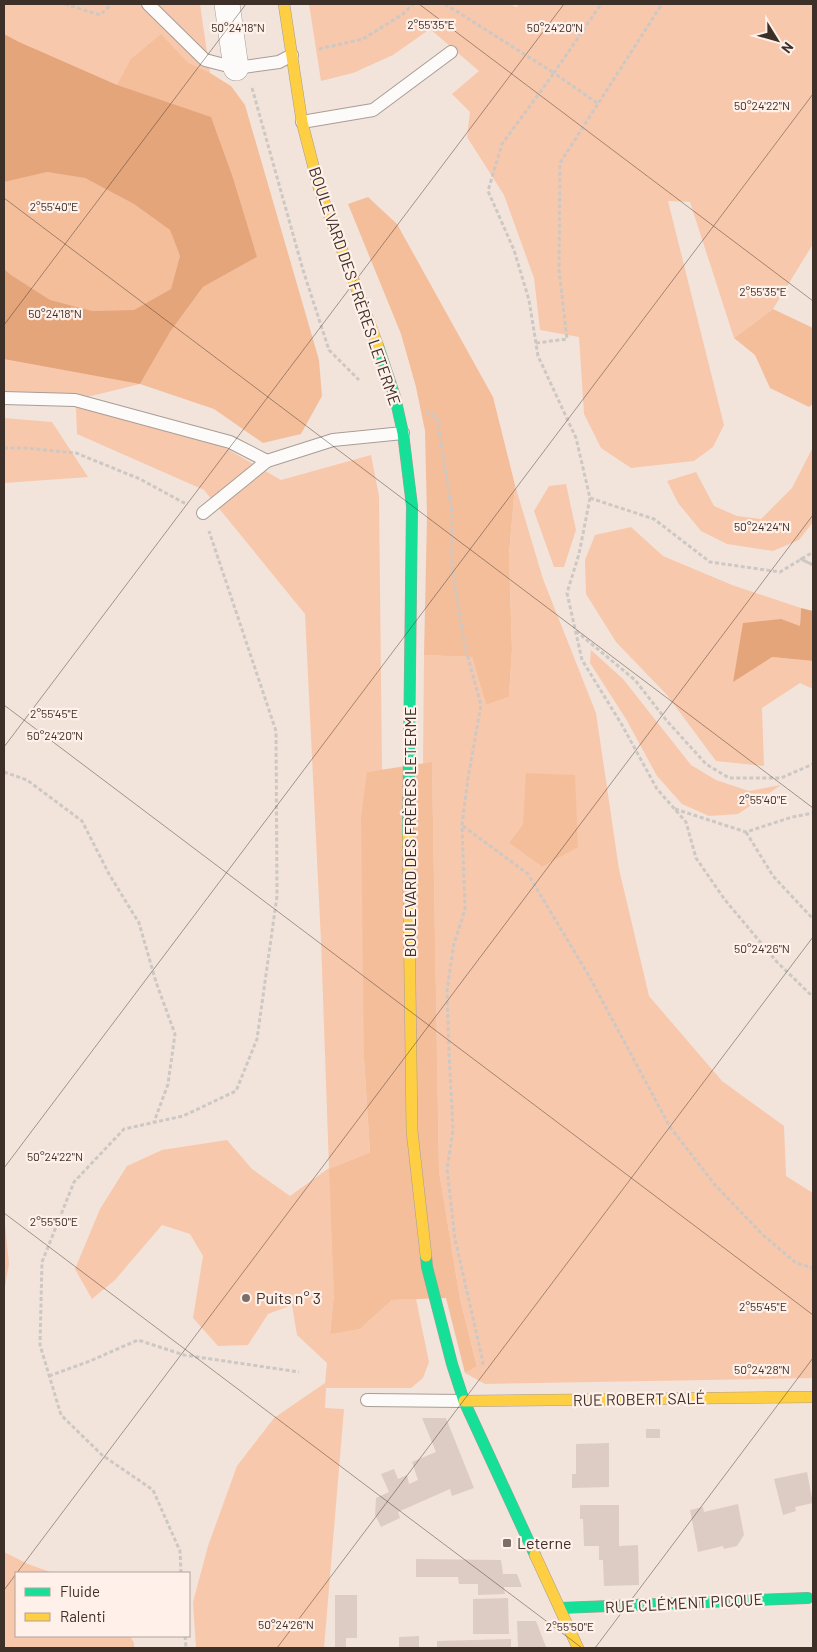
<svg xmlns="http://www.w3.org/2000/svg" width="817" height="1652" viewBox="0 0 817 1652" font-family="Barlow,sans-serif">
<rect width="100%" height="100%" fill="#f2e4db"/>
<g fill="#f8c8ac" fill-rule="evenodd">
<polygon points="4,4 200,4 210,73 211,117 257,257 203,287 170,332 140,384 75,400 4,398"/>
<polygon points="309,4 509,4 517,7 518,4 813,4 813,244 773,309 734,338 690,202 668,201 724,425 713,447 694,461 631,468 601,448 584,414 579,337 540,330 534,278 504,195 467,137 470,112 452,94 479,71 430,29 393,55 353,73 321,81"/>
<polygon points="76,407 222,446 281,480 371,455 379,496 382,770 367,772 364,1059 370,1153 334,1293 330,1333 360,1329 392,1300 416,1299 429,1362 423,1378 411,1388 326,1388 325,1408 344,1409 324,1648 196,1648 193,1602 208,1546 237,1466 274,1418 325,1383 327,1363 297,1335 292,1305 268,1314 248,1345 218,1346 193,1318 203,1256 190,1234 162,1225 115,1280 92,1299 75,1269 100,1209 127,1166 162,1150 227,1140 252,1169 290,1196 329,1168 321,941 305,614 204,490 77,434"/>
<polygon points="4,418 52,422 88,477 4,483"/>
<polygon points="813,447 813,522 799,540 773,551 727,544 701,531 678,503 667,481 696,472 714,506 737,516 761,519 792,488"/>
<polygon points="566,484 576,530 564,567 554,567 534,511 549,486"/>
<path d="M515,485l28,94 53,134 23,156 30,127 73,85 62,45 2,50 27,17v185l-328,6 -20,-11 12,-8 -17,-66 -21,-128 -7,-408 -9,1 1,-109 48,2 14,48 23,-8 3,-48 -3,-94zM523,824l19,43 -33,-24z"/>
<polygon points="631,527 663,556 732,585 801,608 800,626 772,657 813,661 813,689 800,683 762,708 764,766 716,761 667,695 616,642 586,594 585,560 595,535"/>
<polygon points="591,650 623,679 691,765 716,780 749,791 781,785 738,814 709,816 682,804 657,776 626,719 590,663"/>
<polygon points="4,1214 9,1264 4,1291"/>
<polygon points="4,1552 28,1564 53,1573 16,1573 16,1636 130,1636 134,1643 134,1648 4,1648"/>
</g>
<g fill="#f4be9b">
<polygon points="161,34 188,63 210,73 231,86 245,105 319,360 322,396 301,434 263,443 214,409 140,384 170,332 203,287 257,257 117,85 131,59"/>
<polygon points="47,172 85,178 134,204 170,230 180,256 171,289 134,310 92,311 51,301 11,275 4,269 4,182"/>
<polygon points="368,197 397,224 493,397 515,485 509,555 512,649 509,697 486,705 472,657 424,655 427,516 425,431 416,387 401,334 348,204"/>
<polygon points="773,309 813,328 813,404 809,407 770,388 755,355 734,338"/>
<polygon points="432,762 439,1171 460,1299 477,1366 465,1373 446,1298 392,1300 360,1329 330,1334 334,1293 329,1169 370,1153 364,1059 361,818 367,772"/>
<polygon points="526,773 575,775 578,847 542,867 509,843 523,824"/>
</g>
<g fill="#e5a57b">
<polygon points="4,34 19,42 117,85 211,117 233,178 257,257 203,287 170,332 140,384 4,359 4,269 11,275 50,300 92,311 134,310 171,289 180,256 170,230 134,204 85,178 47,172 4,182"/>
<polygon points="801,608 813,611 813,661 772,657 733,682 743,623 781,619 800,626"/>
</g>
<g fill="#ddccc3">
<polygon points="422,1418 446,1418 474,1488 452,1496 450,1489 398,1512 400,1518 381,1527 375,1515 376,1498 389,1492 381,1474 394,1469 398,1479 407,1475 409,1484 418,1480 412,1462 436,1452"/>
<rect x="646" y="1429" width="14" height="9"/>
<polygon points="609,1443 609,1487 572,1488 572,1474 576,1474 576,1444"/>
<polygon points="807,1472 813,1503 795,1507 796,1511 783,1515 774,1479"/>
<polygon points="738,1504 744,1535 737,1546 724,1549 723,1546 698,1552 690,1510 703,1507 704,1512"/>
<polygon points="580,1505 619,1505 619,1546 638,1545 639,1585 604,1586 603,1560 599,1560 599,1546 584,1546 583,1519 580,1519"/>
<polygon points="416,1559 501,1560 503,1574 517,1574 522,1587 504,1587 505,1594 478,1595 478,1584 459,1584 458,1577 416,1577"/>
<polygon points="335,1595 357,1595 357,1638 346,1638 346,1648 335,1648"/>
<polygon points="508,1598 509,1634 473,1634 473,1599"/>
<polygon points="517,1621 536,1621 546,1647 518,1647"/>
<polygon points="419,1636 419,1647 399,1648 399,1637"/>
<polygon points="511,1639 511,1648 437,1648 437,1641"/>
</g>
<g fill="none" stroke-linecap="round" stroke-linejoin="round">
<defs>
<g id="lane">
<polyline points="148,4 205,60 236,68 279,62 292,55"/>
<polyline points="302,122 373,110 451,52"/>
<polyline points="4,398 75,400 230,442 267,461"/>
<polyline points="203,513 267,461 333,440 403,433"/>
<polyline points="367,1400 464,1401"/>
</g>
<polyline id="street" points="227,4 236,68"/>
<g id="fast">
<polyline points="378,346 395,397 403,433 412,506 408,835"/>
<polyline points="426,1256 427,1267 452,1364 464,1401 535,1555"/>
<polyline points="560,1608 808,1598"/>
</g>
<g id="slow">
<polyline points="284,4 302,122 319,188 378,346"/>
<polyline points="408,835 412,1131 426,1256"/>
<polyline points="464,1401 813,1397"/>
<polyline points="535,1555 578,1648"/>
</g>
</defs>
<use href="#lane" stroke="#a89d96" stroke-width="14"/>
<use href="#street" stroke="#a89d96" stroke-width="26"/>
<use href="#fast" stroke="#a89d96" stroke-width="12"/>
<use href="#slow" stroke="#a89d96" stroke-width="12"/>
<g stroke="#cdc8c4" stroke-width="3" stroke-dasharray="4 2.5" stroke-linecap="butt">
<polyline points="65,4 100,15 112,4"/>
<polyline points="445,4 554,73 502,144 488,191 514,250 529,300 538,356 576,438 590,498 579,554 567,593 582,660 622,725 657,789 686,822 696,858 725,900 777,962 813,997"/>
<polyline points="319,49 363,39 403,14 413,4"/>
<polyline points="252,88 303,270 329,350 359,380"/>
<polyline points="597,103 554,73 601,4"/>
<polyline points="536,343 567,339 559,270 560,163 662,4"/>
<polyline points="426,412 437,417 452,512 452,568 465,647 481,705 468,778 462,825 465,910 454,943 447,990 449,1052 453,1130 447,1169 455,1239 483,1362 482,1365"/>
<polyline points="4,448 25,448 76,453 140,479 186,504"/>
<polyline points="590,498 654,519 710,562 780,572 813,552"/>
<polyline points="813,565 801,559 813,565"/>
<polyline points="576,631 635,680 667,721 706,764 729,778 781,778 813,764"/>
<polyline points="4,772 27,780 82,821 109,874 139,923 156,982 175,1034 168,1084 154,1122"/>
<polyline points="675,809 746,832 792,817 813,813"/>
<polyline points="463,826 528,874 589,976 670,1127 715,1185 763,1235 796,1263 813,1268"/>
<polyline points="746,832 773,876 813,919"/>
<polyline points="49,1376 90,1361 138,1340 184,1355 299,1372"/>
<polyline points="181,1573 180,1551 153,1490 102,1455 61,1415 40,1345 42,1262 74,1182 124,1129 183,1116 236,1091 257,1039 277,896 276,731 209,531"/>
<polyline points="185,1636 186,1648"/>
</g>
<use href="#lane" stroke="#fdfbfa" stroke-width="12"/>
<use href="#street" stroke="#fdfbfa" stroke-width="25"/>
<use href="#fast" stroke="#16e098" stroke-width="11"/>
<use href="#slow" stroke="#ffcf43" stroke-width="11"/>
</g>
<path fill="none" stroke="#3c3028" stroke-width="1" stroke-opacity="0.45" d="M419,4l394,297M4,198l809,610M4,325l242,-321M4,705l809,610M4,747l560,-743M4,1168l809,-1074M4,1213l578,435M4,1590l809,-1075M277,1648l536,-711M595,1648l218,-290"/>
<g fill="#7c6f67" stroke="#fff1ea" stroke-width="2">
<circle cx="246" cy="1298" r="5"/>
<rect x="502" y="1538" width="10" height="10" rx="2.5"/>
</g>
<g text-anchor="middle" stroke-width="4.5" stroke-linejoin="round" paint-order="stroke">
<g font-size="16" fill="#3c3028" stroke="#fff1ea">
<text transform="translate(355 286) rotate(71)" y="6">BOULEVARD DES FRÈRES LETERME</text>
<text transform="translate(410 832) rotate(-90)" y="6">BOULEVARD DES FRÈRES LETERME</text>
<text transform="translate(639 1399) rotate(-1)" y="6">RUE ROBERT SALÉ</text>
<text transform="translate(684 1603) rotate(-3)" y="6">RUE CLÉMENT PICQUE</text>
</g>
<g font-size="16" fill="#3c3028" stroke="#fff1ea" text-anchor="start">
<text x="256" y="1304">Puits n° 3</text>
<text x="517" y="1549">Leterne</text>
</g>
</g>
<g font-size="12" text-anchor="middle" fill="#3c3028" stroke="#fff1ea" stroke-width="4.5" stroke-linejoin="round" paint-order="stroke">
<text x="431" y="29">2°55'35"E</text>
<text x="238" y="32">50°24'18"N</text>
<text x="555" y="32">50°24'20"N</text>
<text x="762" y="110">50°24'22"N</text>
<text x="54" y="211">2°55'40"E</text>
<text x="763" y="296">2°55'35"E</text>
<text x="55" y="318">50°24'18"N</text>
<text x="762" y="531">50°24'24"N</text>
<text x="54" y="718">2°55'45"E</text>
<text x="55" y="740">50°24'20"N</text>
<text x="763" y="804">2°55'40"E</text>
<text x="762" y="953">50°24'26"N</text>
<text x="55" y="1161">50°24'22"N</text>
<text x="54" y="1226">2°55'50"E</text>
<text x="763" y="1311">2°55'45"E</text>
<text x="762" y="1374">50°24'28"N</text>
<text x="286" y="1629">50°24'26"N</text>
<text x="570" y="1631">2°55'50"E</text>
</g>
<rect width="817" height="1652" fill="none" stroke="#3c3028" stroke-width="10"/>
<rect x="15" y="1572" width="175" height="65" fill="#fff1ea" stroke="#b1a49c"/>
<rect x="25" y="1588" width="25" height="8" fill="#16e098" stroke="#b1a49c"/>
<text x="60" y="1597" font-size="15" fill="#3c3028">Fluide</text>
<rect x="25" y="1613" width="25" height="8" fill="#ffcf43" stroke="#b1a49c"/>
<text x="60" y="1622" font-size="15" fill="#3c3028">Ralenti</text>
<g transform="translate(777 40) rotate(127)" stroke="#fff1ea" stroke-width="4" paint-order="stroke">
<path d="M0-4L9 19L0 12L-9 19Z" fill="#3c3028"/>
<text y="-8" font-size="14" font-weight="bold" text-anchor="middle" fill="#3c3028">N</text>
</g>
</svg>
